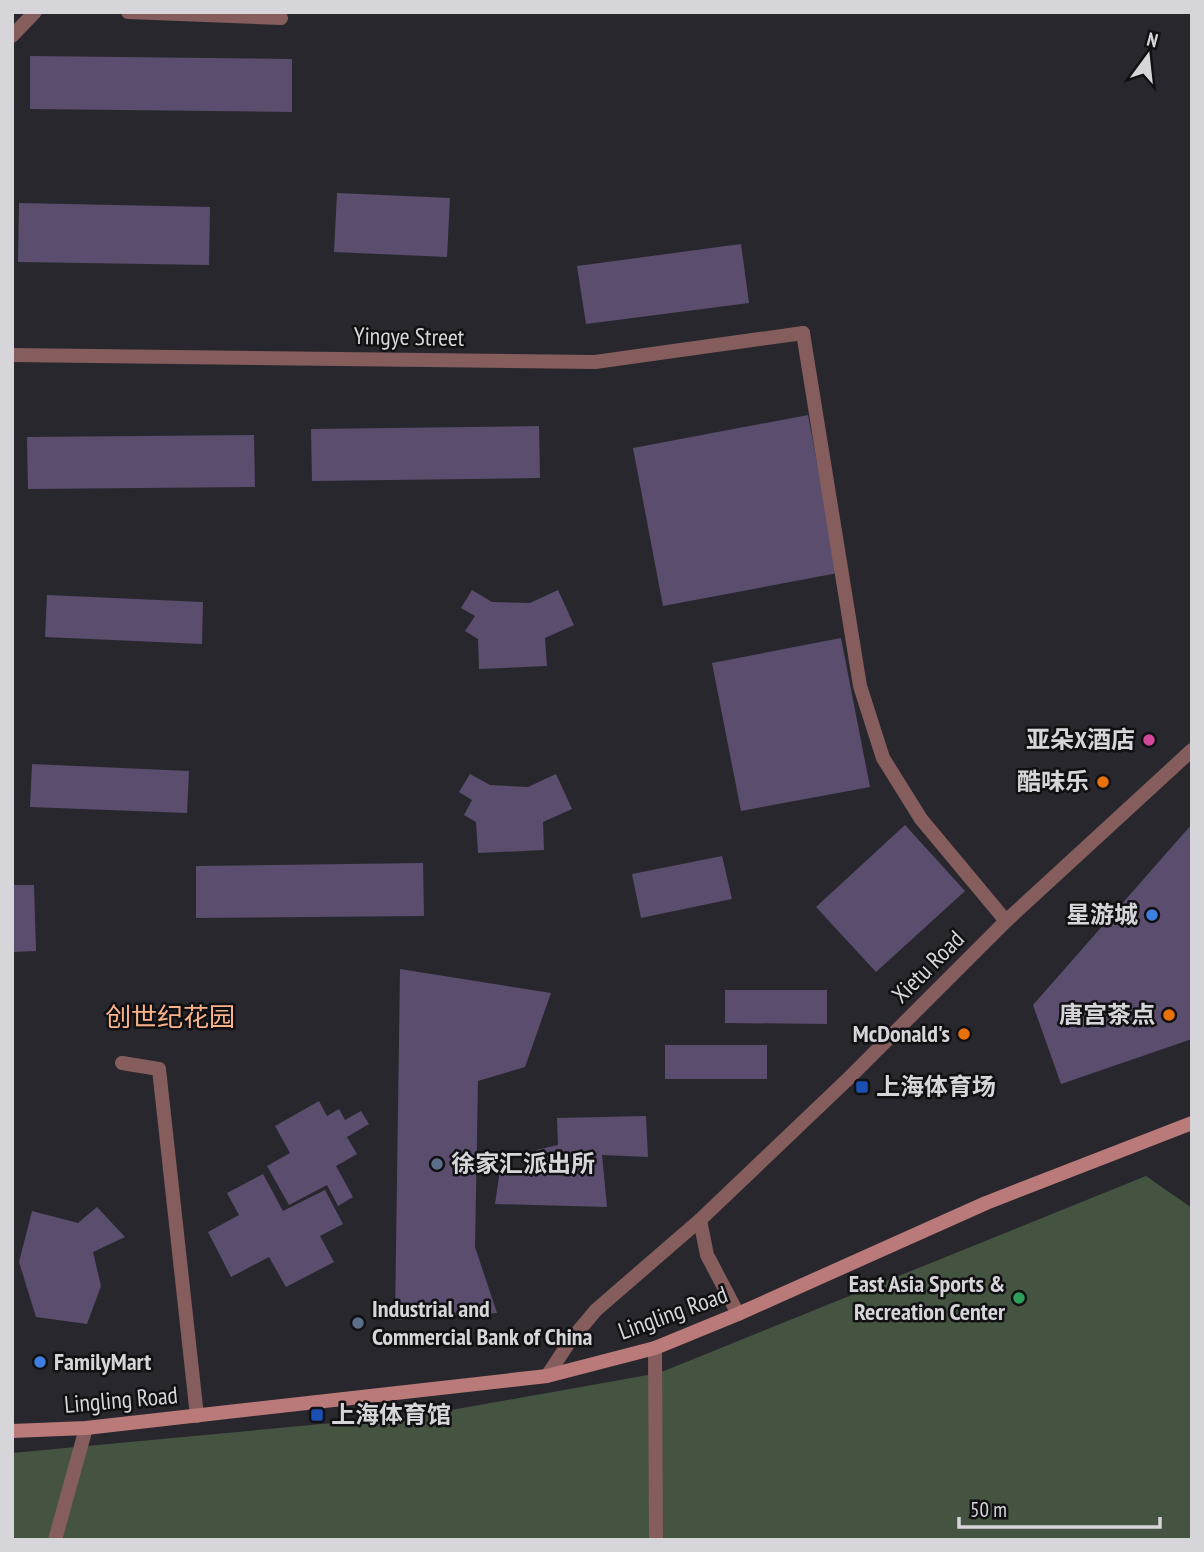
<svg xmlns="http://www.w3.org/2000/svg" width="1204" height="1552" viewBox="0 0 1204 1552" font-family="'PT Sans Narrow','Noto Sans SC',sans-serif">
<rect width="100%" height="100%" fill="#28272d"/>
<polygon fill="#445440" points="1146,1176 1192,1208 1192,1540 12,1540 12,1453 429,1414 659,1373"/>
<g fill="#5b4d6e">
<polygon points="30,56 292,59 292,112 30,109"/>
<polygon points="337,193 450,198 447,257 334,252"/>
<polygon points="19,203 210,207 209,265 18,262"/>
<polygon points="741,244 749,303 586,324 577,266"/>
<polygon points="808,415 838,573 663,606 633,448"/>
<polygon points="539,426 540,478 312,481 311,429"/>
<polygon points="254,435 255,487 28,489 27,437"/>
<polygon points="472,590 492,602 530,603 558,590 574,625 545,638 547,666 479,669 478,639 465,631 475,616 461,608"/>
<polygon points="47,595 203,602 202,644 45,637"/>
<polygon points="841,638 870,787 741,811 712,663"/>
<polygon points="32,764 189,771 187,813 30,807"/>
<polygon points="470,774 490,785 528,787 556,774 572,809 543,822 544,850 478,853 476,822 464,815 472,800 459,792"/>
<polygon points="1192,824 1192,1039 1061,1084 1033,1005"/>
<polygon points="905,825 965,891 876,972 816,907"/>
<polygon points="722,856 732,899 641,918 632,874"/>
<polygon points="423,863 424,916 196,918 196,866"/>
<polygon points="12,885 34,885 36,951 12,952"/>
<polygon points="400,969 551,993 525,1067 478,1081 475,1247 497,1313 395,1320"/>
<polygon points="725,990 827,990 827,1024 725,1023"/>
<rect x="665" y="1045" width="102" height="34"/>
<polygon points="319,1101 327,1116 339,1109 345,1120 361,1111 369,1124 347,1137 357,1154 336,1166 353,1197 338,1206 327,1185 289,1205 267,1166 290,1153 275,1126"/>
<polygon points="646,1116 648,1157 602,1155 607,1207 495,1204 500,1170 535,1168 536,1150 558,1145 557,1118"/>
<polygon points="263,1174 283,1211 325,1190 343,1224 320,1236 334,1262 286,1287 269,1257 231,1277 208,1232 239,1215 227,1193"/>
<polygon points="97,1207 125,1237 93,1252 101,1286 87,1324 36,1317 19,1262 32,1211 78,1223"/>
</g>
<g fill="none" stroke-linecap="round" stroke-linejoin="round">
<g stroke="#845d5c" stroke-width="14">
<polyline points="128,12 281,18"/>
<polyline points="12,36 35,12"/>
<polyline points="803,333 860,686 883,758 921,819 1006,921"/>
<polyline points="122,1063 159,1069 197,1416"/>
<polyline points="655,1348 656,1540"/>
<polyline points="55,1540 86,1428"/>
</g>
<g stroke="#845d5c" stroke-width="14">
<polyline points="12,355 595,362 803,333"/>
<polyline points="700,1220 707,1255 738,1314"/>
<polyline points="547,1376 570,1341 596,1310 700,1220 849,1078 1006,921 1192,750"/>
</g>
<polyline stroke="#b97a79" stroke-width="14" points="12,1431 86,1428 547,1376 655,1348 738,1314 986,1203 1192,1123"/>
</g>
<circle fill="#d1479c" stroke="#111013" stroke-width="2.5" cx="1149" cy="740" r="7"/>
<g fill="#e8710a" stroke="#111013" stroke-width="2.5">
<circle cx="1103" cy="782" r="7"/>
<circle cx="1169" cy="1015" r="7"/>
<circle cx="964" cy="1034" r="7"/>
</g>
<g fill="#3f7fe0" stroke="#111013" stroke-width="2.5">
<circle cx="1152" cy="915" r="7"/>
<circle cx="40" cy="1362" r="7"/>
</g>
<g fill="#1a4fb4" stroke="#111013" stroke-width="2.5">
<rect x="855" y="1080" width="14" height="14" rx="3.5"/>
<rect x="310" y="1408" width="14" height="14" rx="3.5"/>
</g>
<g fill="#5c6f8a" stroke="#111013" stroke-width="2.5">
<circle cx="437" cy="1164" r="7"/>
<circle cx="358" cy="1323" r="7"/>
</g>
<circle fill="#2e9e5b" stroke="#111013" stroke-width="2.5" cx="1019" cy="1298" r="7"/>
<g text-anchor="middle" stroke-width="5" stroke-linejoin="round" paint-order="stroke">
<g font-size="24" fill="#d6d5d9" stroke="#111013">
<text transform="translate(409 337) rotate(1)" y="8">Yingye Street</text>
<text transform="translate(928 967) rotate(-45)" y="8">Xietu Road</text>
<text transform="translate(673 1313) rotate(-20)" y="8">Lingling Road</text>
<text transform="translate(121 1400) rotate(-5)" y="8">Lingling Road</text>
</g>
<g font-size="24" font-weight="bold" fill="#d6d5d9" stroke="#111013" text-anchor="end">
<text x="1135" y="748">亚朵X酒店</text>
<text x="1089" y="790">酷味乐</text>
<text x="1138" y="923">星游城</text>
<text x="1155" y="1023">唐宫茶点</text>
<text x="950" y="1042">McDonald's</text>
<text x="876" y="1095" text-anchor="start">上海体育场</text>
<text x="451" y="1172" text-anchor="start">徐家汇派出所</text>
<text x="1005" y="1292">East Asia Sports &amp;<tspan x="1005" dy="28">Recreation Center</tspan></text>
<text x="372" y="1317" text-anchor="start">Industrial and<tspan x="372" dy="28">Commercial Bank of China</tspan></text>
<text x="54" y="1370" text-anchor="start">FamilyMart</text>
<text x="331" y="1423" text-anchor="start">上海体育馆</text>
</g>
<g font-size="26" fill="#fab389" stroke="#111013">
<text x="170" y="1026">创世纪花园</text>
</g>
</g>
<rect width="1204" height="1552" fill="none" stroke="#d6d5d9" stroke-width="28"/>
<g transform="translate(1148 56) rotate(15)" stroke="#111013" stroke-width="5" paint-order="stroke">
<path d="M0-5L12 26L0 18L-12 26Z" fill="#d6d5d9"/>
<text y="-10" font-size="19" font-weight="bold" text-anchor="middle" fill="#d6d5d9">N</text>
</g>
<path d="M959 1517v10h201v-10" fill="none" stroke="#d6d5d9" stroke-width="3.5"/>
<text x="970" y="1517" font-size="21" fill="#d6d5d9" stroke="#111013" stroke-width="5" paint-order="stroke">50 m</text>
</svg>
